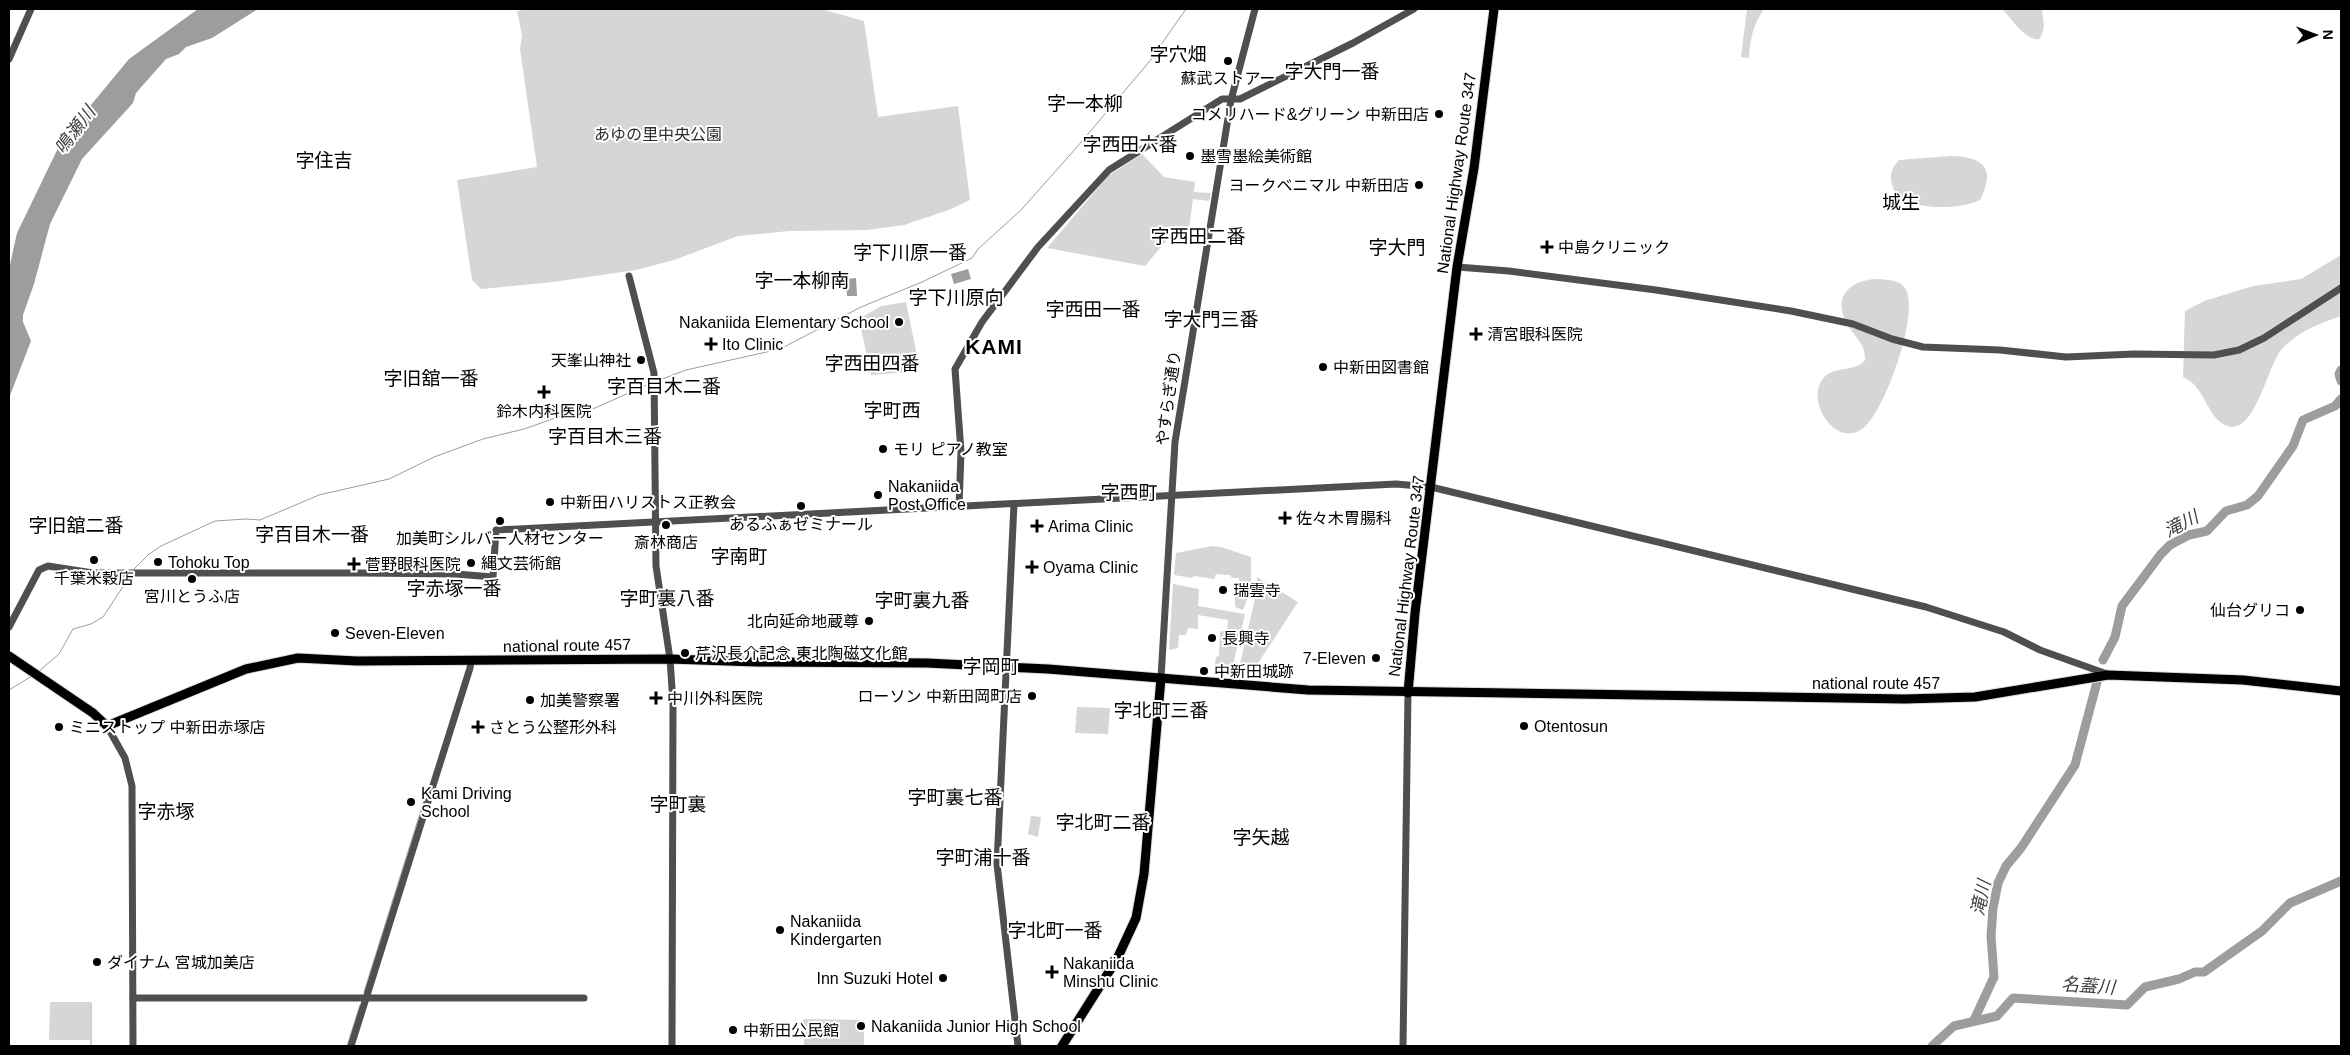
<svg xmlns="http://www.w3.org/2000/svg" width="2350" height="1055" viewBox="0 0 2350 1055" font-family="Helvetica,'Noto Sans JP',sans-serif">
<rect width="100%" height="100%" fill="#fff"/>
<g fill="#d6d6d6">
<polygon points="531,9 821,9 864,21 878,117 958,106 970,200 949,210 904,225 867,230 789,231 738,236 674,260 636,270 553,282 481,289 472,280 457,180 537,167 520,49 522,35 517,11"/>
<path d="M1747,9h17c-11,16 -14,30 -15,49l-8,-1z"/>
<path d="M2002,9h40l2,18 -4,12c-15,2 -28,-20 -38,-30z"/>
<polygon points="1142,154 1164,177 1195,182 1194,192 1211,193 1209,201 1193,199 1188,237 1170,236 1145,266 1047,248 1108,176"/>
<path d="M1951,156c33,1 45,12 29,44 -21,10 -63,10 -83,-4 -7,-13 -10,-24 2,-36z"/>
<path d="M2341,255v61c-21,7 -44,16 -59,33 -15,16 -27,90 -57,76 -19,-9 -19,-38 -42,-48l2,-66 19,-10 49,-15 48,-7z"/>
<path d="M1877,279c9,1 22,0 28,9 16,23 -21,127 -43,141 -26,19 -56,-27 -40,-49 10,-15 33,-7 43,-20 1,-17 -12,-24 -19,-38 -13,-27 5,-42 31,-43z"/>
<polygon points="906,302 919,365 909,372 871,375 859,319 881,306"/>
<polygon points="1212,546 1221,547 1251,557 1251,589 1243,610 1235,607 1235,589 1240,586 1239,578 1232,578 1230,575 1216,574 1214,579 1194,576 1192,578 1174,575 1176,553"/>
<polygon points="1257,577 1298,602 1253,671 1239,668 1257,590"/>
<polygon points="1173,584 1199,589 1198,606 1245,614 1233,665 1215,664 1216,657 1219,656 1220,631 1227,632 1228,620 1198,615 1198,629 1188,628 1186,635 1179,635 1178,648 1169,650"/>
<polygon points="1077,707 1110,708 1108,734 1075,733"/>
<polygon points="1031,816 1041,817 1038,837 1028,834"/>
<polygon points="50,1002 90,1002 90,1040 49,1040"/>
<polygon points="803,1019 864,1020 864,1046 804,1046"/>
</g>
<g fill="#9d9d9d">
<polygon points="198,9 258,9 212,38 186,47 179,54 166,59 136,93 133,103 82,159 50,224 34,284 23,315 23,322 31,341 9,398 9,269 17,233 62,140 129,59"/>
<polygon points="968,269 971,279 954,284 951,274"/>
<polygon points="856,278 857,296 847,296 846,279"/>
</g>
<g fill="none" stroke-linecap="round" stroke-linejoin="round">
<g stroke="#9d9d9d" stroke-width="1">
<polyline points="657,381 686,370 780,349 861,307 922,282 972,258 978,249 1021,210 1077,147 1149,62 1186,9"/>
<polyline points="133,570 148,555 161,546 215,521 246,519 260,520 319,495 389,479 434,457 483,439 524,429 561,416 595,408 651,383"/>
<polyline points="38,672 59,654 73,629 91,624 103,617 130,576"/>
<polyline points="9,690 32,676"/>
<polyline points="364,992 427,791"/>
<polyline points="91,1046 91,1003"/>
<polyline points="347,1046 360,1005"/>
</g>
<g stroke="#9d9d9d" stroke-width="9">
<polyline points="2341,370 2339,374 2341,381"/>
<polyline points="2103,660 2115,637 2122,606 2161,554 2170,545 2189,535 2207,531 2226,511 2247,505 2258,496 2293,446 2303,420 2335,406 2341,399"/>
<polyline points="1974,1020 1994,977 1991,936 1993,908 1998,883 2006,866 2021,848 2075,765 2097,682"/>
<polyline points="1932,1046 1954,1026 1997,1016 2013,998 2127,1005 2145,987 2179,979 2195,972 2204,972 2262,931 2290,903 2341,881"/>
</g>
<defs>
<g id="trunk">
<polyline points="9,656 93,713 107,726 246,669 298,658 357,661 670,659 757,662 927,663 1048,669 1308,690 1905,699 1975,697 2108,675 2243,680 2341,691"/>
<polyline points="1408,693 1415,613 1457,267 1474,168 1494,9"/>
<polyline points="1062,1046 1117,959 1136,918 1144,874 1161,678"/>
</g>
</defs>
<use href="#trunk" stroke="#dbdbdb" stroke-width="11"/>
<g stroke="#4f4f4f" stroke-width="7">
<polyline points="9,59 31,9"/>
<polyline points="1457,267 1509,271 1656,290 1791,311 1853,324 1892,339 1923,347 2000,350 2066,357 2134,354 2214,355 2239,350 2264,338 2341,288"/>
<polyline points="629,276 654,373 656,566 670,659 673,703 672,1046"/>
<polyline points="1014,504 997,864 1018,1046"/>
<polyline points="959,507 961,452 955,369 982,322 1038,247 1109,170 1222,99 1240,99 1353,43 1414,9"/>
<polyline points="9,627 39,570 48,566 93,573 360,573 456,574 493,577 496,530 1396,484 1431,487 1926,607 2004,632 2040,650 2107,674"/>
<polyline points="1161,678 1175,442 1231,100 1255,9"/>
<polyline points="107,726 125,758 132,786 133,1046"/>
<polyline points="133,998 584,998"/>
<polyline points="351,1046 470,668 471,661"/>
<polyline points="1403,1046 1408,693"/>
</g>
<use href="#trunk" stroke="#000" stroke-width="9"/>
</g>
<g fill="#000" stroke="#fff" stroke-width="2">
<circle cx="1228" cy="61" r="5"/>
<circle cx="1439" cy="114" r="5"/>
<circle cx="1190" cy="156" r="5"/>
<circle cx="1419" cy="185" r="5"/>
<path d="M1544.5 239.5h5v5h5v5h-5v5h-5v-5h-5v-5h5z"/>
<circle cx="899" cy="322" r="5"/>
<path d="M1473.5 326.5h5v5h5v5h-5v5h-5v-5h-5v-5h5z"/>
<path d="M708.5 336.5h5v5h5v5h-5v5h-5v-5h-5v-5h5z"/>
<circle cx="641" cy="360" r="5"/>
<circle cx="1323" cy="367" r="5"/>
<path d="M541.5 384.5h5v5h5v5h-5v5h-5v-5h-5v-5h5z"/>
<circle cx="883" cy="449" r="5"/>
<circle cx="878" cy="495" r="5"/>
<circle cx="550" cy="502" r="5"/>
<circle cx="801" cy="506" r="5"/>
<path d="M1282.5 510.5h5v5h5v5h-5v5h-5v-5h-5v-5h5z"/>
<circle cx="500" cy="521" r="5"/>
<circle cx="666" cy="525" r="5"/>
<path d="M1034.5 518.5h5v5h5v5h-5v5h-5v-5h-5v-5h5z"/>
<circle cx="94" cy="560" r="5"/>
<circle cx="158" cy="562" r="5"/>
<circle cx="471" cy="563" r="5"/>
<path d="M351.5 556.5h5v5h5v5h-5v5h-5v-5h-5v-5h5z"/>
<path d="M1029.5 559.5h5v5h5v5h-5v5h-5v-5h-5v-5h5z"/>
<circle cx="192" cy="579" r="5"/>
<circle cx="1223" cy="590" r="5"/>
<circle cx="2300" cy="610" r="5"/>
<circle cx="869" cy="621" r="5"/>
<circle cx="335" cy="633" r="5"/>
<circle cx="1212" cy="638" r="5"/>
<circle cx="685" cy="653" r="5"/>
<circle cx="1376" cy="658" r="5"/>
<circle cx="1204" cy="671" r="5"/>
<circle cx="1032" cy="696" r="5"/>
<path d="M653.5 690.5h5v5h5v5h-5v5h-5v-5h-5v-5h5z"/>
<circle cx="530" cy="700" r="5"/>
<circle cx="1524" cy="726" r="5"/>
<circle cx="59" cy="727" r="5"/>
<path d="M475.5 719.5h5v5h5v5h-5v5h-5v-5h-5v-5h5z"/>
<circle cx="411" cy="802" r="5"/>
<circle cx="780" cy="930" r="5"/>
<circle cx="97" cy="962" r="5"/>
<path d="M1049.5 964.5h5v5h5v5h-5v5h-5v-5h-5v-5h5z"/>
<circle cx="943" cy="978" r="5"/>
<circle cx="861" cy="1026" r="5"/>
<circle cx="733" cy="1030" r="5"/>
</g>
<g text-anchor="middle" stroke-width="4" stroke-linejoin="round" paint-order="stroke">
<g font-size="16" fill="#000" stroke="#fff" text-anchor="start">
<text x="1228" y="84" text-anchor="middle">蘇武ストアー</text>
<text x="1429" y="120" text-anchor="end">コメリハード&amp;グリーン 中新田店</text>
<text x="1200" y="162">墨雪墨絵美術館</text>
<text x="1409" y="191" text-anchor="end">ヨークベニマル 中新田店</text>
<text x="1558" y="253">中島クリニック</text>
<text x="889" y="328" text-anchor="end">Nakaniida Elementary School</text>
<text x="1487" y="340">清宮眼科医院</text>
<text x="722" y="350">Ito Clinic</text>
<text x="631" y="366" text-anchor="end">天峯山神社</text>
<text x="1333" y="373">中新田図書館</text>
<text x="544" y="417" text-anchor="middle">鈴木内科医院</text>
<text x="893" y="455">モリ ピアノ教室</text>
<text x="888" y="492">Nakaniida<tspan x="888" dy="18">Post Office</tspan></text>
<text x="560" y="508">中新田ハリストス正教会</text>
<text x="1296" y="524">佐々木胃腸科</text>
<text x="801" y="530" text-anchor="middle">あるふぁゼミナール</text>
<text x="1048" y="532">Arima Clinic</text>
<text x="500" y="544" text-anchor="middle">加美町シルバー人材センター</text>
<text x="666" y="548" text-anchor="middle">斎林商店</text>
<text x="168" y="568">Tohoku Top</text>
<text x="481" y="569">縄文芸術館</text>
<text x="365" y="570">菅野眼科医院</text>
<text x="1043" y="573">Oyama Clinic</text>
<text x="94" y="584" text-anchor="middle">千葉米穀店</text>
<text x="1233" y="596">瑞雲寺</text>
<text x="192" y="602" text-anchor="middle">宮川とうふ店</text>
<text x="2290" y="616" text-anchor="end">仙台グリコ</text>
<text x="859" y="627" text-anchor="end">北向延命地蔵尊</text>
<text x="345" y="639">Seven-Eleven</text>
<text x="1222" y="644">長興寺</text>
<text x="695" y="659">芹沢長介記念 東北陶磁文化館</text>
<text x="1366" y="664" text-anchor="end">7-Eleven</text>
<text x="1214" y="677">中新田城跡</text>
<text x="1022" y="702" text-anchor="end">ローソン 中新田岡町店</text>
<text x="667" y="704">中川外科医院</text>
<text x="540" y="706">加美警察署</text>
<text x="1534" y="732">Otentosun</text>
<text x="69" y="733">ミニストップ 中新田赤塚店</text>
<text x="489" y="733">さとう公整形外科</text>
<text x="421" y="799">Kami Driving<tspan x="421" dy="18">School</tspan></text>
<text x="790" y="927">Nakaniida<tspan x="790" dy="18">Kindergarten</tspan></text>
<text x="107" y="968">ダイナム 宮城加美店</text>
<text x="1063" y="969">Nakaniida<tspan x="1063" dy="18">Minshu Clinic</tspan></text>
<text x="933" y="984" text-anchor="end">Inn Suzuki Hotel</text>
<text x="871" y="1032">Nakaniida Junior High School</text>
<text x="743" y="1036">中新田公民館</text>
</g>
<g font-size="16" fill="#2d2d2d" stroke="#fff">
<text x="658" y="140">あゆの里中央公園</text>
</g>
<g font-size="16" fill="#000" stroke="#fff">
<text transform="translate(1456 173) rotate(-82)" y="6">National Highway Route 347</text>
<text transform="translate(1168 398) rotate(-82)" y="6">やすらぎ通り</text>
<text transform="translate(1406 576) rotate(-83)" y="6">National Highway Route 347</text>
<text transform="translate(567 645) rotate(-1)" y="6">national route 457</text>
<text x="1876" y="689">national route 457</text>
</g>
<g font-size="18" font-style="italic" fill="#3e3e3e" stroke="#fff">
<text transform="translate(75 130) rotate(-53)" y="6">鳴瀬川</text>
<text transform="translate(2181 524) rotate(-27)" y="6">滝川</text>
<text transform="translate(1981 898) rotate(-78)" y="6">滝川</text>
<text transform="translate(2088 986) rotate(4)" y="6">名蓋川</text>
</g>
<g font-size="19" fill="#000" stroke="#fff">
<text x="1178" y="61">字穴畑</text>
<text x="1332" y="78">字大門一番</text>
<text x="1085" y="110">字一本柳</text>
<text x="1130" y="151">字西田六番</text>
<text x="324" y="167">字住吉</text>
<text x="1901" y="209">城生</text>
<text x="1198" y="243">字西田二番</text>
<text x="1397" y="254">字大門</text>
<text x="910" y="259">字下川原一番</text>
<text x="802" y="287">字一本柳南</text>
<text x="956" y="304">字下川原向</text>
<text x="1093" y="316">字西田一番</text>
<text x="1211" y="326">字大門三番</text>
<text x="872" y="370">字西田四番</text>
<text x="431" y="385">字旧舘一番</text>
<text x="664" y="393">字百目木二番</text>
<text x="892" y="417">字町西</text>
<text x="605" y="443">字百目木三番</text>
<text x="1129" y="499">字西町</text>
<text x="76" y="532">字旧舘二番</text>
<text x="312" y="541">字百目木一番</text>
<text x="739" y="563">字南町</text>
<text x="454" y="595">字赤塚一番</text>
<text x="667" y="605">字町裏八番</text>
<text x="922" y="607">字町裏九番</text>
<text x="991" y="673">字岡町</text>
<text x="1161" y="717">字北町三番</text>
<text x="955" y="804">字町裏七番</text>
<text x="678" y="811">字町裏</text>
<text x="166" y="818">字赤塚</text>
<text x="1103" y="829">字北町二番</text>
<text x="1261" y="844">字矢越</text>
<text x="983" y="864">字町浦十番</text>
<text x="1055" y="937">字北町一番</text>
</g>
<g font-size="21" font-weight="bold" letter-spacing="1" fill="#000" stroke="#fff">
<text x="994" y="354">KAMI</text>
</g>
</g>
<rect width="2350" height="1055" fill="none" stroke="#000000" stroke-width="20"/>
<g transform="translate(2315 35) rotate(89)" stroke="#ffffff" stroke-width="4" paint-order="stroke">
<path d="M0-4L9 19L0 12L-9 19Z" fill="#000000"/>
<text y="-8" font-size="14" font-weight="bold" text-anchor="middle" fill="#000000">N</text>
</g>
</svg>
